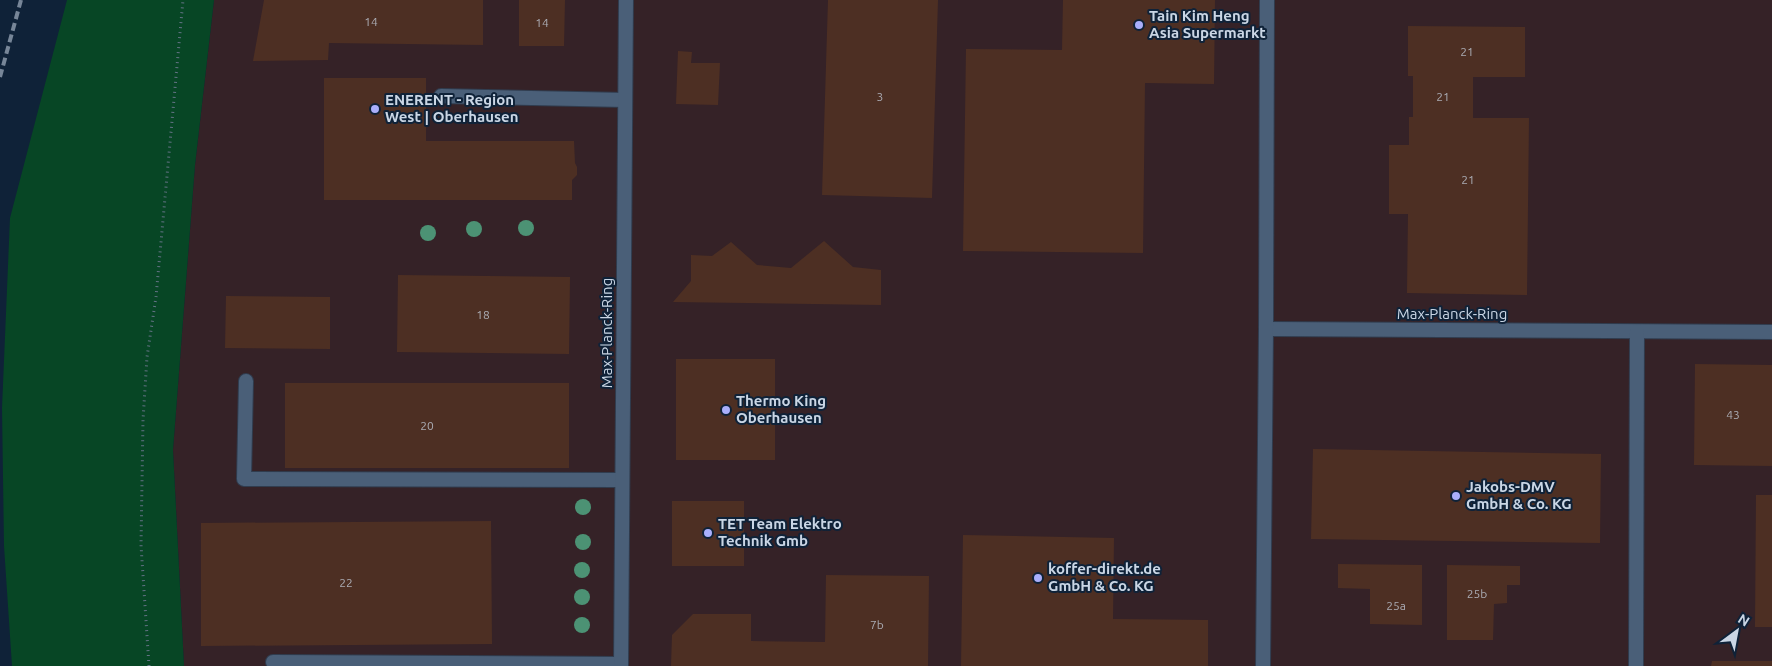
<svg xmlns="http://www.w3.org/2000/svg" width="1772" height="666" viewBox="0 0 1772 666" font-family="Ubuntu,sans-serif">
<rect width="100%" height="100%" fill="#0f2238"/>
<polygon fill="#352227" points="214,0 1772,0 1772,666 184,666 173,450 195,165"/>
<polygon fill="#074625" points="67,0 214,0 195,165 173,450 184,666 12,666 4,546 2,408 10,218"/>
<g fill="#4d2f23">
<polygon points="264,0 483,0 483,45 329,43 328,60 253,61"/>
<polygon points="519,0 565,0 564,46 519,46"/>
<polygon points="828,0 938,0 932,198 822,195"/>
<polygon points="1063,0 1215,0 1214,84 1145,83 1143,253 963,251 966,49 1062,50"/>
<polygon points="1408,26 1525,27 1525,77 1473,77 1473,118 1529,118 1527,295 1407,293 1408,214 1389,214 1389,145 1409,145 1409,117 1413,117 1413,76 1408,76"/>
<polygon points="678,51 692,52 691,63 720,63 718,105 676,104"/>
<polygon points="324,78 426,78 426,141 574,141 575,163 577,167 577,175 572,180 572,200 324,200"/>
<polygon points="824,241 853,267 881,270 881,305 673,302 691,281 691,255 712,256 731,242 757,265 791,268"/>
<polygon points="398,275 570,277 569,354 397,352"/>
<polygon points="226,296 330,297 330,349 225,348"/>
<rect x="676" y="359" width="99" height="101"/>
<polygon points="1695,364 1772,365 1772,466 1694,465"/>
<rect x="285" y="383" width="284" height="85"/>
<polygon points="1313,449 1601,454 1600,543 1311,539"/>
<polygon points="1756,495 1772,495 1772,627 1755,627"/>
<rect x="672" y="501" width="72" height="65"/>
<polygon points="491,521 492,644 201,646 201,523"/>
<polygon points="963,535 1114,538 1113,619 1208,620 1208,666 961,666"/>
<polygon points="1338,564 1422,565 1422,625 1370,624 1370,589 1338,588"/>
<polygon points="1447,565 1520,566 1520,585 1507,585 1507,603 1494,604 1493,640 1447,640"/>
<polygon points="826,575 929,576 928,666 671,666 672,635 693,614 751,614 751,641 825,642"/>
<polygon points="1712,661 1772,661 1772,666 1711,666"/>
</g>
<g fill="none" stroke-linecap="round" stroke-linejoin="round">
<defs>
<g id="service">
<polyline points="441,96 625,100"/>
<polyline points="246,381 244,479 622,480"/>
<polyline points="273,662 621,664"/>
</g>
<g id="minor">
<polyline points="1266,329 1772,332"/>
<polyline points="621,666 626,0"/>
<polyline points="1263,666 1266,329 1267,0"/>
<polyline points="1636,666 1637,332"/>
</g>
</defs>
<use href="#service" stroke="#303c4e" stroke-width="16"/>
<use href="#minor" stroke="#303c4e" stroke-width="16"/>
<polyline stroke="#647386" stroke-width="3" stroke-dasharray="1 4" stroke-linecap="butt" points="149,666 141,545 143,420 147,357 156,297 183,0"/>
<use href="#service" stroke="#4a5f78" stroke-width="14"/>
<use href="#minor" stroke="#4a5f78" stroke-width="14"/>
<polyline stroke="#778698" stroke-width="4" stroke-dasharray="8 4" stroke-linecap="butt" points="0,77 21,0"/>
</g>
<g fill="#4c9274">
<circle cx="526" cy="228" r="8"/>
<circle cx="474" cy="229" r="8"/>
<circle cx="428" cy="233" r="8"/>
<circle cx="583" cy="507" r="8"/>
<circle cx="583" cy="542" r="8"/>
<circle cx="582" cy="570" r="8"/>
<circle cx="582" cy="597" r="8"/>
<circle cx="582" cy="625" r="8"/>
</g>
<g fill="#aaaffb" stroke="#0f2238" stroke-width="2">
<circle cx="1139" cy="25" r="5"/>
<circle cx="375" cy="109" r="5"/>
<circle cx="726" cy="410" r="5"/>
<circle cx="1456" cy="496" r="5"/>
<circle cx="708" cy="533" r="5"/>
<circle cx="1038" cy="578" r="5"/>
</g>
<g text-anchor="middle" stroke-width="4" stroke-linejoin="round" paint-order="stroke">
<g font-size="12" fill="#abacb4">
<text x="371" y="26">14</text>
<text x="542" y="27">14</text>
<text x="1467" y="56">21</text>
<text x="880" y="101">3</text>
<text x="1443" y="101">21</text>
<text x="1468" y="184">21</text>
<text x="483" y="319">18</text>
<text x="1733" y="419">43</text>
<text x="427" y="430">20</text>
<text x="346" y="587">22</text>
<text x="1477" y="598">25b</text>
<text x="1396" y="610">25a</text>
<text x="877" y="629">7b</text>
</g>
<g font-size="15" font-weight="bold" fill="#cad6e5" stroke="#0f2238" text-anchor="start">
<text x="1149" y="21">Tain Kim Heng<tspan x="1149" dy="17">Asia Supermarkt</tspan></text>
<text x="385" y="105">ENERENT - Region<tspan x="385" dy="17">West | Oberhausen</tspan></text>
<text x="736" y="406">Thermo King<tspan x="736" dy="17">Oberhausen</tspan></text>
<text x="1466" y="492">Jakobs-DMV<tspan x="1466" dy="17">GmbH &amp; Co. KG</tspan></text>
<text x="718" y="529">TET Team Elektro<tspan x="718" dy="17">Technik Gmb</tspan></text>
<text x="1048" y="574">koffer-direkt.de<tspan x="1048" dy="17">GmbH &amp; Co. KG</tspan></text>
</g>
<g font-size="15" fill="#cad6e5" stroke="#0f2238">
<text x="1452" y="319">Max-Planck-Ring</text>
<text transform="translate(607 333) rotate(-90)" y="5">Max-Planck-Ring</text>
</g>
</g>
<g transform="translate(1737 631) rotate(32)" stroke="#0f2238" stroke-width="4" paint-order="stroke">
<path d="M0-4L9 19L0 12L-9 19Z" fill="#cad6e5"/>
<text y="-8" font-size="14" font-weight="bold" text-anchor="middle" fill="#cad6e5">N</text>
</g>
</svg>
